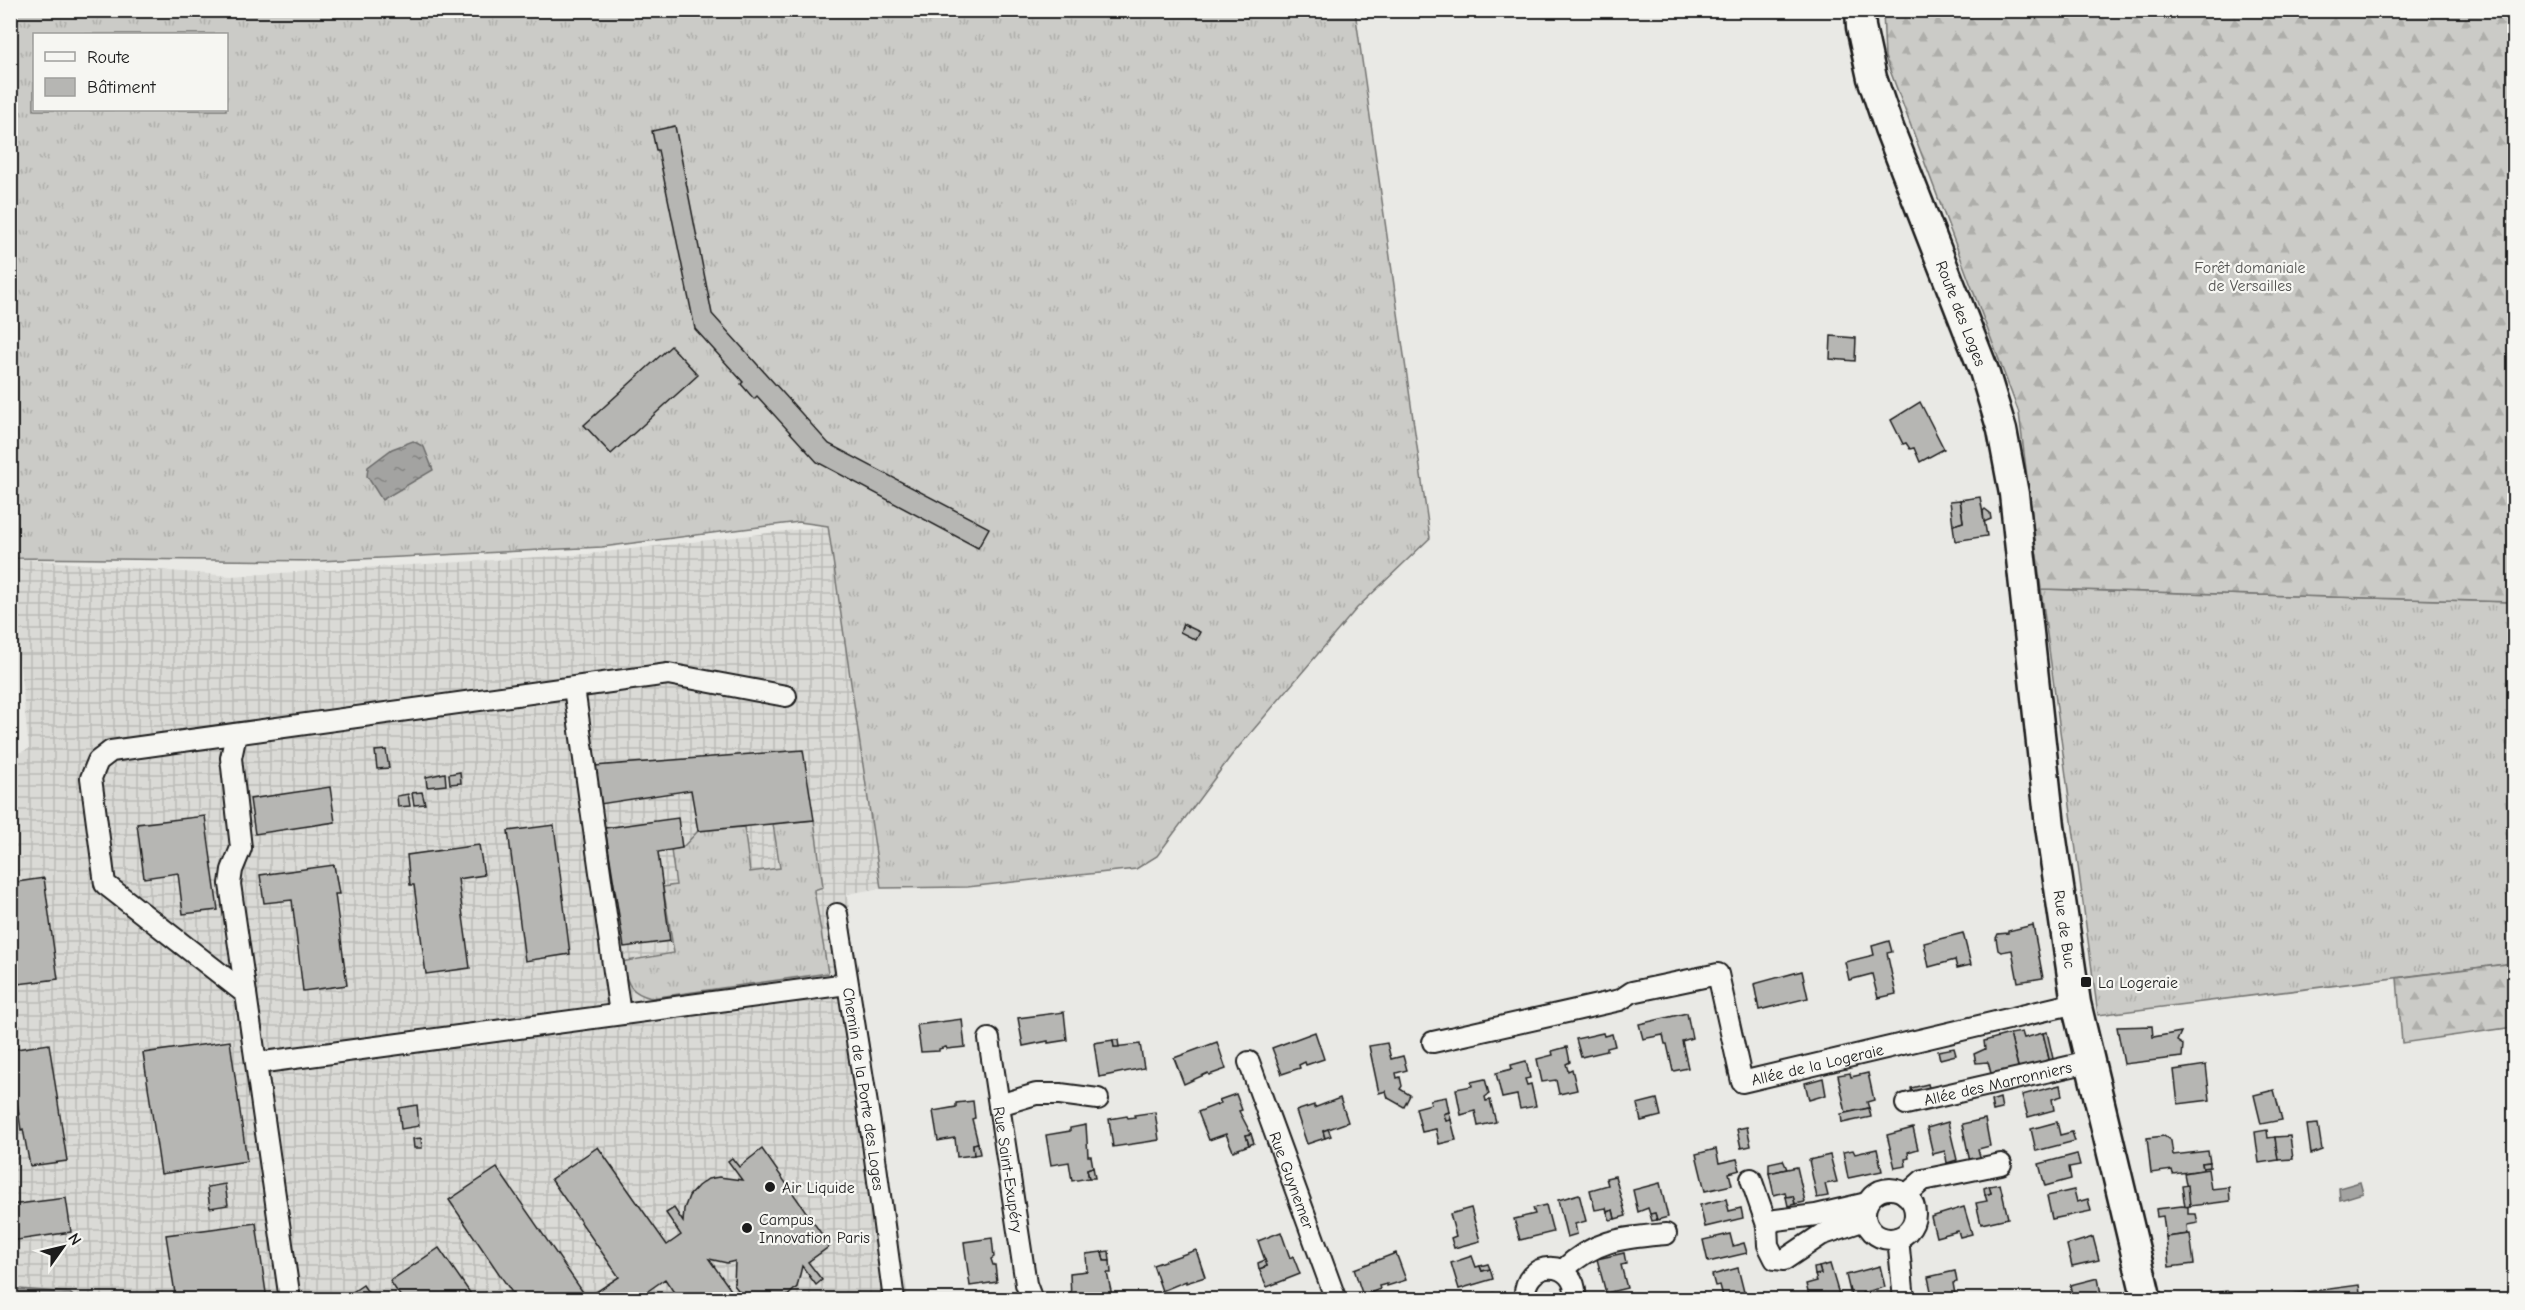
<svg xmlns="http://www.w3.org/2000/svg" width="2525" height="1310" viewBox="0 0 2525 1310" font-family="'Comic Neue',sans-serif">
<defs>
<pattern id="industrial-grid" width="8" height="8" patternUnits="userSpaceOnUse" patternTransform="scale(1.5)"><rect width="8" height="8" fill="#dadad6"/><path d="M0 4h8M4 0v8" fill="none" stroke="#babab7"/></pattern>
<pattern id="grass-tufts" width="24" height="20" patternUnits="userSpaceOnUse" patternTransform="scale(1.5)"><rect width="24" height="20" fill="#cbcbc7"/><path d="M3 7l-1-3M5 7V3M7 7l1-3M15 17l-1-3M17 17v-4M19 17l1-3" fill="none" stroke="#aeaeaa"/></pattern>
<pattern id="forest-firs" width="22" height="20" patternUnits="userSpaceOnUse" patternTransform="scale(1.5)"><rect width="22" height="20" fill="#cbcbc7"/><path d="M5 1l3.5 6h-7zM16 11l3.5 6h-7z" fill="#aeaeaa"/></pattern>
<pattern id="water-ripples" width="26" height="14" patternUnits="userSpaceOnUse" patternTransform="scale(1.5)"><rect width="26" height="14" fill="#a3a3a1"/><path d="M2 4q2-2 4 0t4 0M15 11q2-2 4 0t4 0" fill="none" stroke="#848482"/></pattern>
</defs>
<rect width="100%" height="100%" fill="#e9e9e5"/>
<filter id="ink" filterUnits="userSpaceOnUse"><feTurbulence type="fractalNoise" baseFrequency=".0167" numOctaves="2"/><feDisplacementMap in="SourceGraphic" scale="12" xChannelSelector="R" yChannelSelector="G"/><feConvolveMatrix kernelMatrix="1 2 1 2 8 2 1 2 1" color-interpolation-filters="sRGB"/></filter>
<g filter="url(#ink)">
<polygon fill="url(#industrial-grid)" points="828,526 881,888 847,894 908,1299 11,1299 10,756 29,749 11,586 11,558 231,576 588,554"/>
<g fill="url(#grass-tufts)" stroke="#747472" stroke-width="1.5" fill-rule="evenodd">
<path d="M11,11h1344l75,527 -73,70 -126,148 -74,100 -21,13 -169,18 -86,1 -53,-362 -29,-4 -197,25 -282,14 -309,-3zM34,34h192v76h-192z"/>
<polygon points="2041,589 2514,602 2514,963 2098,1015"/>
<path d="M814,820l9,67 -9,3 14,83 -177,25c-23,-6 -23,-15 -30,-36l53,-9 -11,-66 13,-2 -5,-35 11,-2 16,-17 46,-4 6,45 30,-4 -7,-44z"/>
</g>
<g fill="url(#forest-firs)" stroke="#747472" stroke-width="1.5">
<polygon points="1883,11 2514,11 2514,602 2041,589 2019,413 1885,57"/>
<polygon points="2514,963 2514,1027 2402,1043 2397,978"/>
</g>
<g fill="url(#water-ripples)" stroke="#6d6d6c" stroke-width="1.5">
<polygon points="413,441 424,447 433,470 382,500 367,476 368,467 392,449"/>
<polygon points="2360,1182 2363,1193 2340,1200 2339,1188"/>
<polygon points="19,1289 70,1293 76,1299 11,1299 11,1292"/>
</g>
<g fill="#b6b6b3" stroke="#1c1c1c" stroke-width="1.5">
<polygon points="675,126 712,314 829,444 989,528 978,548 817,462 757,396 754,399 741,384 743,382 695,329 658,150 656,150 652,131"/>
<polygon points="1831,336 1856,338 1855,361 1830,359"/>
<polygon points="671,346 698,375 611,454 584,425"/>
<polygon points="1920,402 1944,449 1920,462 1914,448 1910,449 1906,443 1903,444 1891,420"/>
<polygon points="1980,497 1987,536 1955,541 1953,525 1963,522 1960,500"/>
<polygon points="1960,500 1963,522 1953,525 1950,501"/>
<polygon points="1985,509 1990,513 1991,519 1984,522 1983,511"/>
<polygon points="1183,624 1200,632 1196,640 1180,632"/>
<polygon points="386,750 389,768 377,769 375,751"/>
<polygon points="803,750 814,820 698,831 691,790 600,804 594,766"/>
<polygon points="460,772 461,783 450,784 449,774"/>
<polygon points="445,773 446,785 427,787 426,777"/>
<polygon points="330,787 335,822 255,834 250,799"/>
<polygon points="422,792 425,804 414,805 412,793"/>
<polygon points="408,794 410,806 398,807 397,796"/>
<polygon points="205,816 218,910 183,914 178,873 144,878 137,824"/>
<polygon points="678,818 682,848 658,852 670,941 624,947 605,828"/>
<polygon points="554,825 570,954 525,961 508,831"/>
<polygon points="479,845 484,875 458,879 470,968 426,974 414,885 410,885 407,855"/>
<polygon points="334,865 339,894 335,894 347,985 303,991 292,900 264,903 260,875"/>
<polygon points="44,878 58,979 10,985 10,883"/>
<polygon points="2033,925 2043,978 2018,982 2012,950 2001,952 1998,950 1996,938 1998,934 2008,933 2008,931"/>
<polygon points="1963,933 1971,965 1957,968 1955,960 1929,967 1924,943"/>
<polygon points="1889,941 1892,952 1887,953 1896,994 1878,998 1872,974 1849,980 1845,962 1874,955 1872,946"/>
<polygon points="1802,971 1808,998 1759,1010 1754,984"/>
<polygon points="1064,1012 1067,1040 1048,1043 1048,1041 1023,1046 1018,1018"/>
<polygon points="1687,1013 1692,1038 1682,1041 1688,1068 1673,1071 1667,1044 1665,1044 1663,1035 1643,1039 1639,1024"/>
<polygon points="962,1019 965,1047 947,1049 946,1047 939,1049 939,1051 921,1052 917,1025"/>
<polygon points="2152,1026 2153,1037 2181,1032 2177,1041 2183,1045 2182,1057 2124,1064 2117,1027"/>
<polygon points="1315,1032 1324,1059 1306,1065 1305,1062 1299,1065 1300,1068 1282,1074 1272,1048"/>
<polygon points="2022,1032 2024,1038 2043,1033 2050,1063 2019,1071 2010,1034"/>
<polygon points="2047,1032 2054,1063 2050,1063 2043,1033"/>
<polygon points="1603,1033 1604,1036 1612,1034 1615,1046 1607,1048 1607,1051 1581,1057 1576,1039"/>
<polygon points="2010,1034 2019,1071 1992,1077 1988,1062 1976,1063 1974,1054 1985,1049 1984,1041"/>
<polygon points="1113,1040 1114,1047 1140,1044 1144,1068 1099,1077 1094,1043"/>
<polygon points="1113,1040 1118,1040 1119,1047 1114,1047"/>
<polygon points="230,1041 247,1161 161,1174 143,1053"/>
<polygon points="1217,1042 1226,1069 1209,1075 1208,1073 1184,1084 1174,1058"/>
<polygon points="1387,1043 1391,1059 1403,1056 1407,1070 1396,1073 1397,1078 1400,1077 1402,1086 1400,1089 1410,1095 1404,1107 1388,1098 1386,1091 1379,1093 1369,1046"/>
<polygon points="49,1044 67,1161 30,1166 23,1129 21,1130 10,1050"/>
<polygon points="1567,1047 1570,1062 1566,1064 1568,1071 1572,1069 1577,1090 1559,1094 1556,1080 1542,1082 1537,1059 1553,1055 1552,1051"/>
<polygon points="1954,1048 1956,1055 1940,1059 1938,1051"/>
<polygon points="1526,1061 1530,1078 1525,1079 1527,1085 1531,1084 1536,1106 1520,1109 1517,1095 1502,1098 1496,1073 1512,1069 1511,1065"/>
<polygon points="2206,1065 2210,1100 2178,1104 2174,1070"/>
<polygon points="1850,1073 1851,1077 1868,1073 1874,1100 1867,1102 1869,1108 1846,1113 1838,1075"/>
<polygon points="1823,1078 1826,1095 1809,1100 1805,1083"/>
<polygon points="1485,1079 1489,1094 1485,1097 1486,1101 1490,1100 1496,1122 1478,1126 1475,1111 1461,1115 1456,1089 1472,1086 1471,1082"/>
<polygon points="1928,1084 1931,1094 1913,1098 1911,1088"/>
<polygon points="2060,1085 2062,1096 2052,1099 2054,1110 2028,1117 2022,1095"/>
<polygon points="2274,1090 2282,1120 2261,1124 2254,1095"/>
<polygon points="1236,1094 1242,1110 1239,1111 1251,1134 1246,1135 1249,1145 1233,1151 1226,1134 1209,1140 1198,1112 1221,1103 1219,1100"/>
<polygon points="1446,1097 1449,1112 1444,1114 1446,1121 1451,1120 1456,1140 1439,1144 1436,1129 1422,1132 1416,1108 1431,1104 1430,1100"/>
<polygon points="1340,1098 1348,1122 1323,1131 1325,1138 1307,1144 1296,1111 1314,1105 1314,1108"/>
<polygon points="2000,1098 2002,1109 1993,1111 1991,1101"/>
<polygon points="1657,1099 1661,1116 1641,1121 1637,1104"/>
<polygon points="973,1101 975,1118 972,1119 978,1143 973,1144 974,1155 957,1157 955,1138 938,1141 933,1111 956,1107 956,1103"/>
<polygon points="417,1105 419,1126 401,1129 399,1108"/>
<polygon points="1869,1108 1871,1117 1842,1123 1841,1114"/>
<polygon points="1155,1112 1159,1140 1113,1147 1109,1119 1127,1116 1128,1118 1135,1117 1134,1115"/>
<polygon points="1449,1112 1451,1120 1446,1121 1444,1114"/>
<polygon points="1985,1119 1990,1146 1978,1149 1981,1160 1970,1162 1962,1124"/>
<polygon points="1948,1122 1957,1160 1947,1163 1945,1151 1933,1154 1927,1128"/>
<polygon points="2057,1122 2060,1135 2072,1132 2075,1141 2036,1151 2031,1129"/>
<polygon points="2318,1124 2322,1150 2311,1154 2307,1125"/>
<polygon points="1086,1125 1088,1156 1091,1156 1093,1167 1087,1169 1089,1178 1072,1181 1069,1162 1051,1165 1046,1135 1070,1131 1070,1128"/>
<polygon points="1747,1127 1751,1146 1741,1148 1737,1129"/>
<polygon points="1913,1128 1918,1149 1908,1152 1909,1158 1905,1159 1906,1166 1895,1168 1887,1135"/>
<polygon points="1328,1129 1331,1136 1325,1138 1323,1131"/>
<polygon points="2267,1130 2268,1138 2275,1137 2278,1160 2259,1163 2255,1132"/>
<polygon points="1251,1134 1254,1143 1249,1145 1246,1135"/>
<polygon points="2164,1136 2171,1141 2173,1155 2208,1151 2210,1162 2202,1163 2203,1170 2173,1174 2172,1170 2151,1173 2147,1138"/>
<polygon points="2290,1136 2293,1159 2278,1160 2275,1137"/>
<polygon points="421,1138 422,1148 414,1148 413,1139"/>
<polygon points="978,1143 980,1154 974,1155 973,1144"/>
<polygon points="598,1147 667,1245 681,1235 666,1213 674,1208 683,1222 684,1209 689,1196 698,1186 708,1179 719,1177 742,1180 728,1161 732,1158 739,1167 762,1149 830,1246 808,1262 822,1280 816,1285 802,1266 797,1287 783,1300 746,1300 734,1285 735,1261 727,1263 709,1259 738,1300 679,1300 665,1279 635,1300 517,1300 449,1200 497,1168 587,1298 619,1277 551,1179"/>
<polygon points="1716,1149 1719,1163 1737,1159 1740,1170 1729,1173 1732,1185 1705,1191 1696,1154"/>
<polygon points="1877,1149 1882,1171 1848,1178 1843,1152 1853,1150 1855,1154"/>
<polygon points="2077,1154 2080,1165 2069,1167 2071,1179 2045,1186 2039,1164"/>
<polygon points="1830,1155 1837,1182 1825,1184 1828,1196 1817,1198 1809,1160"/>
<polygon points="1783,1160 1787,1169 1769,1173 1769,1163"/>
<polygon points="2210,1162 2210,1167 2203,1168 2202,1163"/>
<polygon points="1093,1167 1095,1178 1089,1178 1087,1169"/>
<polygon points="1797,1167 1805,1202 1795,1204 1793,1196 1786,1197 1785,1192 1774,1195 1769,1173"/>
<polygon points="2208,1169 2211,1189 2229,1187 2230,1201 2190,1206 2184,1173"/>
<polygon points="1615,1176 1626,1216 1615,1219 1613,1210 1607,1212 1606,1208 1595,1210 1590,1190 1608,1185 1606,1178"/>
<polygon points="1660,1183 1668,1217 1657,1220 1655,1213 1650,1214 1648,1208 1638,1212 1633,1190"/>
<polygon points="225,1184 228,1205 210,1208 207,1187"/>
<polygon points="2000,1184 2008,1218 1981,1224 1976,1203 1987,1201 1985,1195 1991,1193 1989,1186"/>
<polygon points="2188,1185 2190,1206 2185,1207 2182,1186"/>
<polygon points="1989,1186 1991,1193 1985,1195 1984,1188"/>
<polygon points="2074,1190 2077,1202 2088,1199 2091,1211 2052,1219 2047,1196"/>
<polygon points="1579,1194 1586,1221 1575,1224 1577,1234 1567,1237 1558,1200"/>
<polygon points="1793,1196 1795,1204 1788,1206 1786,1197"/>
<polygon points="66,1198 71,1232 11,1241 10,1205"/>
<polygon points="1726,1199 1729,1211 1741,1208 1743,1218 1705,1227 1700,1205"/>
<polygon points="1546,1205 1553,1232 1520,1240 1514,1219 1535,1214 1533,1208"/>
<polygon points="2182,1206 2188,1207 2188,1214 2196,1214 2198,1223 2187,1225 2188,1234 2166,1237 2163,1216 2157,1217 2156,1209"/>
<polygon points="1964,1207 1972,1234 1960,1237 1958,1231 1936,1237 1931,1217"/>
<polygon points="1471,1208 1480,1241 1454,1248 1451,1238 1456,1236 1450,1214"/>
<polygon points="1613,1210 1615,1219 1610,1220 1607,1212"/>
<polygon points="1655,1213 1657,1220 1652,1221 1650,1214"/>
<polygon points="256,1223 267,1300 176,1300 166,1235"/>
<polygon points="1281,1232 1290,1258 1293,1256 1300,1274 1267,1287 1259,1269 1267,1266 1258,1241"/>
<polygon points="1730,1234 1733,1246 1744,1243 1747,1253 1708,1262 1703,1240"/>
<polygon points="2190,1234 2194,1264 2169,1267 2166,1237"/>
<polygon points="2093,1237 2099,1260 2072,1266 2067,1245"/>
<polygon points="992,1238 994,1257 991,1259 993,1265 995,1265 997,1282 970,1286 964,1242"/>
<polygon points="439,1248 475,1300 403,1300 390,1281"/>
<polygon points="1196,1250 1205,1277 1186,1283 1186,1281 1162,1291 1153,1265"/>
<polygon points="1109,1251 1110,1261 1104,1261 1102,1252"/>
<polygon points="1102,1252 1104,1261 1110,1261 1111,1273 1107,1273 1113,1300 1071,1300 1070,1273 1087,1271 1086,1254"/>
<polygon points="1396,1253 1406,1280 1387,1286 1387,1284 1379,1286 1380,1289 1363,1296 1354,1269"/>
<polygon points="1624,1253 1626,1264 1621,1265 1627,1288 1606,1293 1597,1259"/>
<polygon points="1472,1256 1476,1267 1480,1266 1482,1271 1490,1269 1493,1279 1459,1289 1451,1263"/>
<polygon points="1265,1260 1267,1266 1259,1269 1258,1263"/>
<polygon points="1488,1264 1490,1269 1482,1271 1480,1266"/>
<polygon points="1830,1264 1840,1298 1810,1300 1806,1284 1817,1281 1815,1275 1821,1274 1819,1267"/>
<polygon points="1880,1266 1885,1287 1862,1293 1864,1297 1852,1300 1846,1275"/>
<polygon points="1819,1267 1821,1274 1815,1275 1814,1268"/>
<polygon points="1738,1268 1746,1300 1724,1300 1720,1285 1715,1286 1712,1275"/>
<polygon points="1955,1271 1957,1282 1953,1283 1956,1300 1933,1300 1928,1277"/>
<polygon points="2098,1278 2101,1294 2106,1292 2108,1300 2073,1300 2070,1285"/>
<polygon points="363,1285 373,1300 341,1300"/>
<polygon points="2359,1285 2361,1300 2247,1300"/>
<polygon points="2227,1291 2228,1300 2205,1300 2204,1294"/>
<polygon points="1494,1293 1496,1300 1469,1300"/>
</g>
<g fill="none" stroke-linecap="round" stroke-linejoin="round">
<defs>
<g id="street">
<polyline points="574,688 620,1014"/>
<polyline points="236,734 231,758 241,848 232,870 230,884 246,994"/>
<path id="s1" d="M837,914l35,222 22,164"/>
<path id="s2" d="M989,1039l37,245 6,16"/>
<path id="s3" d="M1433,1042l187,-42 12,-8 86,-18 24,108 334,-79"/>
<path id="s4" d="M1249,1062l87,238"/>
<polyline points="257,1063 847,984"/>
<path id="s5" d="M1906,1104l183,-42"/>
<polyline points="999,1105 1036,1094 1060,1094 1098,1099"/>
<polyline points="1751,1179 1767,1225"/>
<circle cx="1890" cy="1214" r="25"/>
<polyline points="1906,1195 1923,1180 2001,1164"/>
<polyline points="1865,1220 1821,1235 1784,1260 1775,1259 1768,1245 1767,1225 1776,1220 1816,1215 1867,1203"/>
<polyline points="1898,1238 1904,1300"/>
<path d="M1563,1270c33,-31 60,-32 103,-36"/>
<polyline points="290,1300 246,994 105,884 91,778 98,761 111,751 668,674 786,696"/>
<path d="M1525,1300c-4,-43 55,-43 50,0"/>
</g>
<g id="secondary">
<path id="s6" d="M1860,10l1,17 11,51 17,50 95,243 18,59 12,64 36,332 26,177 71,297"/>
</g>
</defs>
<use href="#street" stroke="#1c1c1c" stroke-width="24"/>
<use href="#secondary" stroke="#1c1c1c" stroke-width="33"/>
<use href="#street" stroke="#f6f6f2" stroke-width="20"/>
<use href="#secondary" stroke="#f6f6f2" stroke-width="28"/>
</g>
</g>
<g fill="#1c1c1c" stroke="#f6f6f2" stroke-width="2">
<rect x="2080" y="976" width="12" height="12" rx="3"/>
<circle cx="770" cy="1187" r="6"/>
<circle cx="747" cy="1228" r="6"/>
</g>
<g text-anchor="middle" stroke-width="4.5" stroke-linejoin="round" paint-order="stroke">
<g font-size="16" fill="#51514f" stroke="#f6f6f2">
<text x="2250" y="273">Forêt domaniale<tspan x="2250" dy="18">de Versailles</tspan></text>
</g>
<g font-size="16" fill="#1c1c1c" stroke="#f6f6f2">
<text dy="6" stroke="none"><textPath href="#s6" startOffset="321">Route des Loges</textPath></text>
<text dy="6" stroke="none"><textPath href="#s6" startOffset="948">Rue de Buc</textPath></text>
<text dy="6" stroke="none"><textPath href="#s3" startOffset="482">Allée de la Logeraie</textPath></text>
<text dy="6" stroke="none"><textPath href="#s5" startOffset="94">Allée des Marronniers</textPath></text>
<text dy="6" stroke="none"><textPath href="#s1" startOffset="177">Chemin de la Porte des Loges</textPath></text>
<text dy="6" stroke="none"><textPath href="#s2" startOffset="132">Rue Saint-Exupéry</textPath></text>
<text dy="6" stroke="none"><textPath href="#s4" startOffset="126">Rue Guynemer</textPath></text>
</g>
<g font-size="16" fill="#1c1c1c" stroke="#f6f6f2" text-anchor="start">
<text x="2098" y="988">La Logeraie</text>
<text x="782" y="1193">Air Liquide</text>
<text x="759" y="1225">Campus<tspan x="759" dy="18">Innovation Paris</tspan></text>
</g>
</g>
<rect width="2525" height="1310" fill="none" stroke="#f6f6f2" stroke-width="36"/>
<rect x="18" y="18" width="2489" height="1274" fill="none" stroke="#1c1c1c" stroke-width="2" filter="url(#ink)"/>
<rect x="33" y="33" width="195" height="78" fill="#f6f6f2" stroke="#9f9f9c" stroke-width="1.5"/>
<rect x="45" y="52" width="30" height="9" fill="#f6f6f2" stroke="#9f9f9c" stroke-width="1.5"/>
<text x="87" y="63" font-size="18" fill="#1c1c1c">Route</text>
<rect x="45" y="78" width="30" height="18" fill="#b6b6b3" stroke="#9f9f9c" stroke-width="1.5"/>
<text x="87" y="93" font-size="18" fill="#1c1c1c">Bâtiment</text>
<g transform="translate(63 1247) rotate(56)" stroke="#f6f6f2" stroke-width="4.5" paint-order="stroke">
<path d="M0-4.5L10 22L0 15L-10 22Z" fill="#1c1c1c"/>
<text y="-9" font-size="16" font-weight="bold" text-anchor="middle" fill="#1c1c1c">N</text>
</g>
</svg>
